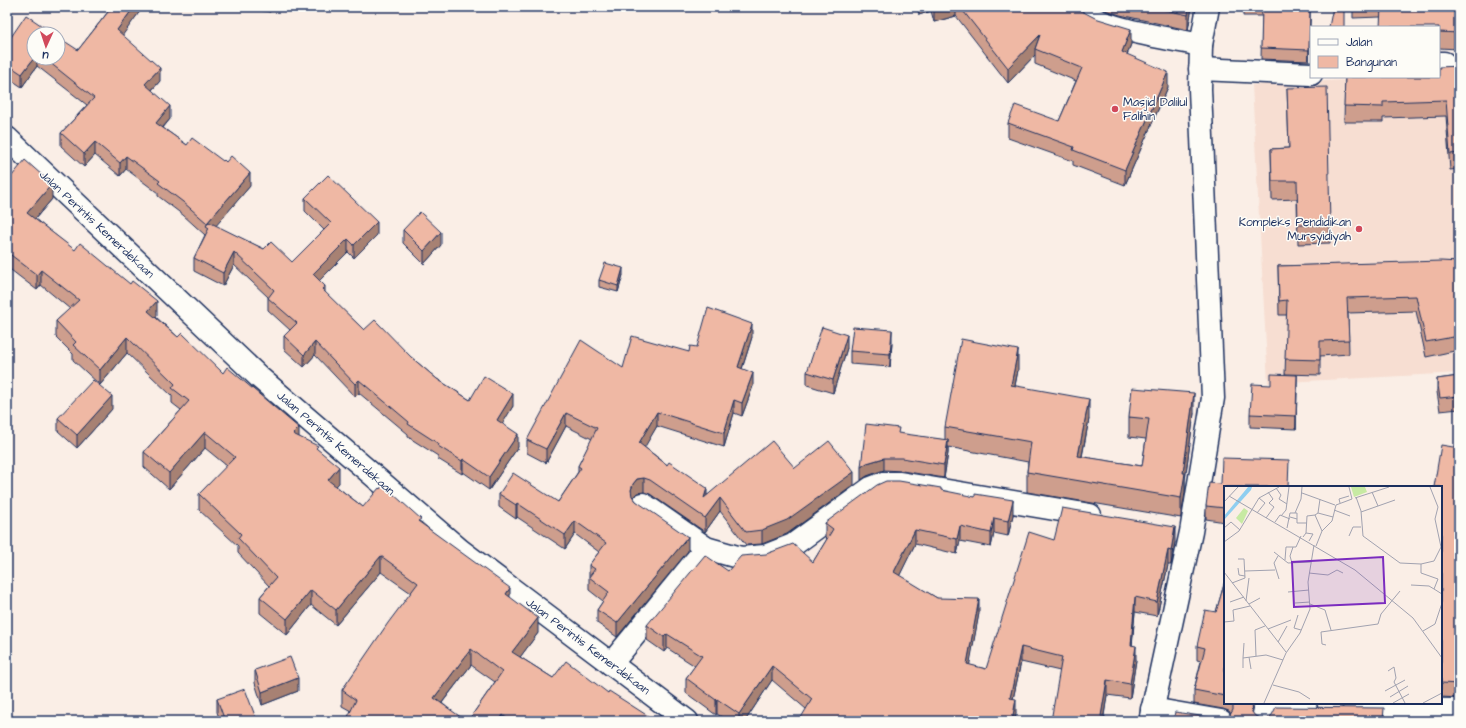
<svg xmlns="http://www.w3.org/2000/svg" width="1466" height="728" viewBox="0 0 1466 728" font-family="'Architects Daughter',sans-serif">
<rect width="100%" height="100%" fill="#faeee6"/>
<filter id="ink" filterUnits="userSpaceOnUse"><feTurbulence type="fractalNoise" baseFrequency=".025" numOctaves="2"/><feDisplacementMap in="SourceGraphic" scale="8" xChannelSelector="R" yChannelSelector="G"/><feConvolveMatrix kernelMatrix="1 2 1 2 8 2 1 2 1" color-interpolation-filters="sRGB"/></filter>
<g filter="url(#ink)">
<polygon fill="#f7ded2" points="1459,74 1459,373 1268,383 1252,85 1398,77 1439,77"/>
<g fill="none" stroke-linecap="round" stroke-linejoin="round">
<defs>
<g id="street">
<path d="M1072,7c32,23 90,30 129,38"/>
<polyline points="1439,63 1444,63"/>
<polyline points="1200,69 1311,74"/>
<polyline points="643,504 706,548 741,558 765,556 793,545 871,488 884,483 900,483 1090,515"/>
<polyline points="611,664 706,548"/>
<polyline points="1152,709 1221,721"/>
<polyline points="1354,709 1459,710"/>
<polyline points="1150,721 1191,532 1213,398 1200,89 1201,45 1208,7"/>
<polyline points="1263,721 1265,708 1306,709"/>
</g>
<polyline id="secondary" points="7,138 260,378 460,550 687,721"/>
</defs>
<use href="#street" stroke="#1b2f5e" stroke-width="25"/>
<use href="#secondary" stroke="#1b2f5e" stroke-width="25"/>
<use href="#street" stroke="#fdfcf7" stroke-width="22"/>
<use href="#secondary" stroke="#fdfcf7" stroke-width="22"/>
</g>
<g fill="#ce9e8d" stroke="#1b2f5e">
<polygon points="110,7 143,7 122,35 160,81 152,90 170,119 163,128 187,145 250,186 215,226 264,249 292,262 324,230 305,211 305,198 377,235 354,258 348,252 319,280 325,293 364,330 411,357 437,379 470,400 513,406 502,423 518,447 489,490 463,472 462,474 438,459 438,456 408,437 408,434 359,393 355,397 315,355 304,367 284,349 284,336 290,330 268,310 268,297 234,265 223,286 194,271 194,258 205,235 183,215 158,196 158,193 126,169 120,176 95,155 84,167 61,146 61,133 87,105 37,66 22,87 7,77 7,43 34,34 34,58 58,58 78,50 111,8"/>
<polygon points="243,7 271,7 270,12"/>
<polygon points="917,7 1074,7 1131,44 1127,55 1168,87 1125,185 1073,165 1073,161 1008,138 1008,123 1059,121 1076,81 1035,64 1035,55 1008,83 956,16 934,22 931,11 919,15"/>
<polygon points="1099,7 1192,7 1188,30 1120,15 1105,10"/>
<polygon points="1243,7 1298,7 1298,8 1310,19 1309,61 1261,59 1262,16 1243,16"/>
<polygon points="1353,7 1459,7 1459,49 1439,48 1439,27 1380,17 1353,18"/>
<polygon points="1459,66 1459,169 1450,170 1446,116 1383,118 1383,122 1344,122 1345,77"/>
<polygon points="1287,88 1330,225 1330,243 1298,244 1297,199 1272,200 1271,149 1289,148"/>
<polygon points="7,182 52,199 35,219 157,316 156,317 178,337 223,373 299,437 318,450 339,483 336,486 363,507 421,522 510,598 538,633 520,657 553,678 608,693 648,721 468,721 495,682 471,665 442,703 462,721 351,711 342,706 342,690 411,593 381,572 336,625 311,605 287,635 260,613 260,597 269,586 238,553 238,546 199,510 199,494 227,466 205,448 169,489 144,467 144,452 181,410 172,403 172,396 127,353 100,385 73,360 73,354 56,337 56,321 70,309 41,285 37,290 7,267"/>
<polygon points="403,230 441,245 424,264 403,243"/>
<polygon points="1459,262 1459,350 1426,357 1416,311 1348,313 1349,354 1320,356 1320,375 1285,374 1287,315 1279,315 1278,266"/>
<polygon points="623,275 618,292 599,287 599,280"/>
<polygon points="752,337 742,369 753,386 742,416 734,413 724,447 657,426 644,447 707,495 795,468 854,485 787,534 762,544 746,545 720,511 705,532 650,494 644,492 637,493 633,497 636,501 688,551 617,637 597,623 597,610 603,601 589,590 589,565 599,552 575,534 565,549 517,517 516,519 499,507 499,494 558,502 578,472 578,466 592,439 566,426 546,463 527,453 527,440 623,368 689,352 697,347"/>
<polygon points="892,343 890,367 850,364 850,351"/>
<polygon points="847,348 833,393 807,385 807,372"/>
<polygon points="1018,370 1015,386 1089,419 1082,457 1142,466 1146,439 1129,437 1129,417 1194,413 1185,480 1185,493 1181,518 1027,492 1027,472 1028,462 948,447 948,453 944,478 902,471 884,470 867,476 861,480 899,434 945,440 945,427"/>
<polygon points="1459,376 1459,409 1440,411 1437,392 1437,379"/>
<polygon points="1297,388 1296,429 1250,427 1250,414"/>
<polygon points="112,409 77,448 58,431 58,418"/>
<polygon points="1459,448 1459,698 1441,697 1441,487"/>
<polygon points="1289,473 1225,487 1225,522 1206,519 1206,506 1221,484"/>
<polygon points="941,490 1013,515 1008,536 994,533 991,547 960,541 957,554 915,544 899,576 937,598 979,613 969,665 986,669 1054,540 1175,542 1171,565 1168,565 1157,616 1135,612 1132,645 1136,660 1130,698 1107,695 1104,716 1105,721 1060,671 1021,662 1013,699 1016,714 806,709 772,680 745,721 728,721 717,714 716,715 686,693 686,678 695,666 667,648 664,652 647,640 647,625 728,571 813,562 827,539 825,537 825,523"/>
<polygon points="1225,581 1225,703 1254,703 1252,713 1255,716 1261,719 1384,721 1219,719 1225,719 1230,715 1231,714 1229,711 1223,709 1194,704 1194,690 1201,661 1197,660 1197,646 1216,612"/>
<polygon points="255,670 298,691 262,705 255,683"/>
<polygon points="217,699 257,721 220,721 217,712"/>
</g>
<g fill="#a78173" stroke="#1b2f5e">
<polygon points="134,7 143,7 117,43 117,30"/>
<polygon points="919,7 931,7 931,11 919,15"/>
<polygon points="934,7 956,7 956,16 934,22"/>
<polygon points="1189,7 1192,7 1188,30 1188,15"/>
<polygon points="1310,8 1310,19 1309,61 1309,50"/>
<polygon points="1131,29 1131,44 1122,67 1122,52"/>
<polygon points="1040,35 1035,49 1035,55 1008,83 1008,68"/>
<polygon points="34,58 37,58 37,66 22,87 22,74"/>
<polygon points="160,68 160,81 145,97 145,84"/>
<polygon points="1168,72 1168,87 1125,185 1125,170"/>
<polygon points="170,106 170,119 156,135 156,123"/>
<polygon points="95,142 95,155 84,167 84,154"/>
<polygon points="126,156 126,169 120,176 120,163"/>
<polygon points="250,173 250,186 209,234 209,228 207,226 207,223"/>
<polygon points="52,184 52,199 27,228 27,213"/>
<polygon points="377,222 377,235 354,258 354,245"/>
<polygon points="441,232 441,245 424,264 424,251"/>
<polygon points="348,239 348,252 313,287 313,274"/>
<polygon points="234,252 234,265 223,286 223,273"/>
<polygon points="623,268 623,275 618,292 618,286"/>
<polygon points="41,270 41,285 37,290 37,275"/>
<polygon points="325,286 325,299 322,289"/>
<polygon points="157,301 157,316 148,326 148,311"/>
<polygon points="752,324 752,337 738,381 738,367"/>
<polygon points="892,330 892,343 890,367 890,354"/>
<polygon points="847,335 847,348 833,393 833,380"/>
<polygon points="127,337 127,353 100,385 100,370"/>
<polygon points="315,342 315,355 304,367 304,355"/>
<polygon points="1018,350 1018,370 1011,405 1011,385"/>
<polygon points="753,373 753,386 742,416 742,403"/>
<polygon points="1297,375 1297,388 1296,429 1296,416"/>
<polygon points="359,380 359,393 355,397 355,384"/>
<polygon points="1194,393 1194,413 1185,480 1185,493 1181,518 1181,498 1183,473"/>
<polygon points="513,394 513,406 497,433 497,420"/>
<polygon points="112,396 112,409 77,448 77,435"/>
<polygon points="1089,399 1089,419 1078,476 1078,456"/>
<polygon points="734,400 734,413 724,447 724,433"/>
<polygon points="657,412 657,426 639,457 639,443"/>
<polygon points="566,413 566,426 546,463 546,449"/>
<polygon points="299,428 299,443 293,434"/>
<polygon points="205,432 205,448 169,489 169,473"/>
<polygon points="518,434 518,447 489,490 489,477"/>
<polygon points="948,440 948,453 944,478 944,465"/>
<polygon points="884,458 884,470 867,476 861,480 861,467 867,463"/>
<polygon points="463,459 463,472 462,474 462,461"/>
<polygon points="339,467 339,483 328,495 328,480"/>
<polygon points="854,472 854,485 787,534 762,544 762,530"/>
<polygon points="644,478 644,492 637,493 633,497 631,503 631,490 633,484 637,479"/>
<polygon points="707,488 707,501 704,498"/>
<polygon points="720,498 720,511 705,532 705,518"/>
<polygon points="1013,500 1013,515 1008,536 1008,521"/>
<polygon points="517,503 517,517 516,519 516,505"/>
<polygon points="994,518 994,533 991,547 991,533"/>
<polygon points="575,521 575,534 565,549 565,535"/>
<polygon points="960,526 960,541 957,554 957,539"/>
<polygon points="1175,527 1175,542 1171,565 1171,551"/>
<polygon points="915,530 915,544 894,587 894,572"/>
<polygon points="688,537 688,551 617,637 617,623"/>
<polygon points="1168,550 1168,565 1157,616 1157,602"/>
<polygon points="381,556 381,572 336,625 336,610"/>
<polygon points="510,588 510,603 506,594"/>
<polygon points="311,590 311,605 287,635 287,619"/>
<polygon points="1135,597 1135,612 1131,659 1131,645"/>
<polygon points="979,599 979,613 967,679 967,664"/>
<polygon points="538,618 538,633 512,668 512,652"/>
<polygon points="667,634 667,648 664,652 664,637"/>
<polygon points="1136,646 1136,660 1130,698 1130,684"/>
<polygon points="1021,647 1021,662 1010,713 1010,698"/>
<polygon points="471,649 471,665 434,713 434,698"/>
<polygon points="772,666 772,680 745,721 739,721 739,714"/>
<polygon points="298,678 298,691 262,705 262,692"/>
<polygon points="1107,680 1107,695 1103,721 1101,716"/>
<polygon points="717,699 717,714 716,715 716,700"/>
<polygon points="1016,699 1016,714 1015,721 1012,721"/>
<polygon points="1251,703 1254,703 1251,719"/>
<polygon points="503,715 503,721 499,721"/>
<polygon points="648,716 648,721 645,721"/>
</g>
<g fill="#efb8a4" stroke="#1b2f5e">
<polygon points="112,7 134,7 117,30 160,68 145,84 170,106 156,123 187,145 192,138 223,161 224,160 226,162 231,156 250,173 207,223 183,202 158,183 160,181 126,156 120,163 95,142 84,154 61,133 94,98 44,58 58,58 58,37 78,50"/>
<polygon points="960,7 1074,7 1095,18 1131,29 1122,52 1168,72 1125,170 1073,150 1074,147 1008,123 1015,105 1059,121 1082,68 1035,49 1040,35 1008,68"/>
<polygon points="1152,7 1189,7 1188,15"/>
<polygon points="1262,7 1297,7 1297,8 1310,8 1309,50 1261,48"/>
<polygon points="1333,7 1344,7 1344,27 1329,27"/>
<polygon points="1381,7 1459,7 1459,33 1439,32 1439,27 1380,27"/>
<polygon points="26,15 54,34 34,34 34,58 22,74 7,64 7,43"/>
<polygon points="1459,66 1459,153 1450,154 1446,100 1383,102 1383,107 1344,106 1345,77 1439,77 1439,67"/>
<polygon points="1327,87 1330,225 1298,225 1297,181 1272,181 1271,149 1289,148 1287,88"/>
<polygon points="25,160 52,184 27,213 75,250 80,243 130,284 132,281 157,301 148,311 178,337 182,333 223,373 227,367 299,428 293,434 318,446 316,448 339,467 328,480 363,507 379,488 380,489 383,485 421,519 418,521 510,588 506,594 538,618 512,652 553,678 566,661 608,693 609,691 648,716 645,721 510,721 503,715 499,721 468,721 502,672 471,649 434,698 462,718 460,721 346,721 356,700 342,690 388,623 418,583 381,556 336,610 311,590 287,619 260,597 276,578 238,538 241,534 199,494 235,457 205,432 169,473 144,452 189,401 172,388 175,384 127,337 100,370 73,345 76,342 56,321 79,300 41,270 37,275 7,252 7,182"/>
<polygon points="328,175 377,222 354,245 348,239 313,274 325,286 322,289 364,330 375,320 411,357 437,379 470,400 484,376 513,394 497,420 518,434 489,477 463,459 462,461 438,446 439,444 408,424 409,422 359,380 355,384 315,342 304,355 284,336 297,323 268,298 274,290 234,252 223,273 194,258 209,228 206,226 209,222 264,249 271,242 292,262 331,223 305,198"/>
<polygon points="420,212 441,232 424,251 403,230"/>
<polygon points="1441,261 1459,262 1459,336 1426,342 1416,296 1347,298 1349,340 1320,341 1320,360 1285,359 1287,300 1279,301 1278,266"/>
<polygon points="605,263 623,268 618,286 599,280"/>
<polygon points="708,308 752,324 738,367 753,373 742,403 734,400 724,433 657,412 639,443 667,465 669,462 707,488 704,498 772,441 795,468 829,441 854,472 787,520 762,530 746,532 720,498 705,518 650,480 644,478 637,479 633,484 631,490 632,496 636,501 688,537 617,623 597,610 609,592 589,577 595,569 589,565 606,543 575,521 565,535 517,503 516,505 499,494 513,473 558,502 581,468 578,466 597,428 566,413 546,449 527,440 581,340 623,368 632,336 689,352 690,346 697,347"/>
<polygon points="822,327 847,335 833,380 807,372"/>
<polygon points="853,327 892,330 890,354 850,351"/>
<polygon points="961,339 1018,350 1011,385 1089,399 1078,456 1142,466 1149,419 1129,417 1132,388 1194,393 1183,473 1185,473 1181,498 1027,472 1031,442 945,427"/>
<polygon points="1271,374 1297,375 1296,416 1250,414 1252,384 1271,385"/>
<polygon points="1459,376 1459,396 1440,398 1437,379"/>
<polygon points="93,380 112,396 77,435 58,418"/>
<polygon points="866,424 899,428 898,433 948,440 944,465 902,458 884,458 867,463 861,467"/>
<polygon points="1441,445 1459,448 1459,684 1441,683 1441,487 1434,487"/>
<polygon points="1222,458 1289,460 1288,487 1225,487 1225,508 1206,506 1209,483 1221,484"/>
<polygon points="886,481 899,481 941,488 941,490 975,497 975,494 1013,500 1008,521 994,518 991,533 960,526 957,539 915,530 894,572 937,598 979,599 967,664 986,669 1029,532 1054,540 1062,508 1175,527 1171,551 1168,550 1157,602 1135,597 1131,645 1136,646 1130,684 1107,680 1101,716 1105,716 1104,721 1051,721 1062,657 1021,647 1010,698 1016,699 1012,721 799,721 812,699 772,666 739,714 717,699 716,700 686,678 702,656 667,634 664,637 647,625 705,555 728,571 741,556 766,554 793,544 813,562 833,529 825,523 877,485"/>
<polygon points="1225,581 1225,696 1194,690 1205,648 1197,646 1205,610 1216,612"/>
<polygon points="290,657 298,678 262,692 255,670"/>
<polygon points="245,689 257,721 225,721 217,699"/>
<polygon points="1233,703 1251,703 1251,705 1252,712 1255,716 1261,719 1267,719 1272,715 1276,707 1384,708 1383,721 1173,721 1175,712 1219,719 1225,719 1230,715 1233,710"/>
</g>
</g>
<g fill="#d1495b" stroke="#fdfcf7" stroke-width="1.5">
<circle cx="1115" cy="109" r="4"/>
<circle cx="1359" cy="229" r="4"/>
</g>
<g text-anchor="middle" stroke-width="3" stroke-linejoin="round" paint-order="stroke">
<g font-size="12" fill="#1b2f5e" stroke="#fdfcf7" text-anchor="start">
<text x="1123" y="106">Masjid Dalilul<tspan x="1123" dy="14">Falihin</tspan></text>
<text x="1351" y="226" text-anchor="end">Kompleks Pendidikan<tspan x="1351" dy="14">Mursyidiyah</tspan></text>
</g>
<g font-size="12" fill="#1b2f5e" stroke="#fdfcf7">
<text transform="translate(97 224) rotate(43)" y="4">Jalan Perintis Kemerdekaan</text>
<text transform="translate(336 443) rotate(41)" y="4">Jalan Perintis Kemerdekaan</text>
<text transform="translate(588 646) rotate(37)" y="4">Jalan Perintis Kemerdekaan</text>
</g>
</g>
<g transform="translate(1224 486)">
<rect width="218" height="218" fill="#faeee6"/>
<path d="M20,22l4,3 -6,13 -6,-6z" fill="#c7eaa3"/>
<path d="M127,1h14l2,5 -13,5z" fill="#c7eaa3"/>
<path d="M24,1h4l-1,3 -27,30v-4z" fill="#8fcef0"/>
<path fill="none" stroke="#a1a2b0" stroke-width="1" d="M206,1l8,20 -3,12 6,28 -7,14 -13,3v9l17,6 -4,10 8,5M52,2l5,7 -2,4 8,5M78,7l33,12M5,10l126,74 58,48 29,40M132,11l5,14 2,25 37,27 21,1M131,12l34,-11M0,16l14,-15M116,17l-1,-4 10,-3M154,20l17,-6M110,24l16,6M137,26l17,-6 -6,-14M33,27l8,-10 -6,-5M71,27l6,-14 1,-12M94,27l15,4M91,29l3,-2 2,-14M91,29l7,16M57,30l5,-6 3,-23M42,32l8,-11 -5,-4 4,-4 -5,-7M73,33v4h10M51,36l5,-7 10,4M0,42l7,-6 9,8M63,42l3,-15h7v6l-7,-2M82,47l7,1 -4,7M125,50l4,-9h8M79,51l3,-4 1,-17 8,-1M0,56l15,-11 20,-33 20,-11M92,60l6,-15 10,-10 4,-16 16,-6 -3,-12M50,66l14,11 23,-1M54,70l-4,7 5,16M61,74l1,-13h10l5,-11M68,77l-2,-7 3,-9M14,82l1,7 6,1M21,85l30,-1M0,86l62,80M85,87l19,2 9,-5 6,3M8,97l13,-5 -1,-19h-6M187,99l18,1 5,3M64,106l21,-2M22,115l3,-23M6,116l14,-5M71,117l15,-1M25,118l11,-6M86,118l15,6 6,20M74,129l-4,13 7,2M0,136l10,-1 -1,-11 17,-4M44,143l23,-9M199,145l12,-7 7,-21M54,156l9,-16M102,159l-4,-1 -1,-12 57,-8 3,-10 19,-23M32,170l-1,-26 10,-4M25,171l2,12M19,172l1,-15M19,182v-10l23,-3 17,5M164,185l6,-4 2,11 -2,4 11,21M49,199l26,7 11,7M161,205l20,-11M166,211l18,-11M40,217l22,-50 14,-20 10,-24 -2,-27 6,-37M169,217l16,-9M199,217l19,-10"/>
<path fill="#7b2cbf" fill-opacity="0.15" stroke="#7b2cbf" stroke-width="2" d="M159,71l2,46 -91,4 -2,-45z"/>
<rect width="218" height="218" fill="none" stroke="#1b2f5e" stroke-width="2"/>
</g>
<rect width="1466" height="728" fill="none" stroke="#fdfcf7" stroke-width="24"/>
<rect x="12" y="12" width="1442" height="704" fill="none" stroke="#1b2f5e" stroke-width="1.5" filter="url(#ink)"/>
<rect x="1310" y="26" width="130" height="52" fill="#fdfcf7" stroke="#a3aaba"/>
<rect x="1318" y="39" width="20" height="6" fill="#fdfcf7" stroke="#a3aaba"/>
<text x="1346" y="46" font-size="12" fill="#1b2f5e">Jalan</text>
<rect x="1318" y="56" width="20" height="12" fill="#efb8a4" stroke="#a3aaba"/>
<text x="1346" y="66" font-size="12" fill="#1b2f5e">Bangunan</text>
<g transform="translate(46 46) rotate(183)"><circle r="19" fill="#fdfcf7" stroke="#a3aaba"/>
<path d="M0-3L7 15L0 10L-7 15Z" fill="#d1495b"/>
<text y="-6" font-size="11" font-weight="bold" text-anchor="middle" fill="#1b2f5e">U</text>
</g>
</svg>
